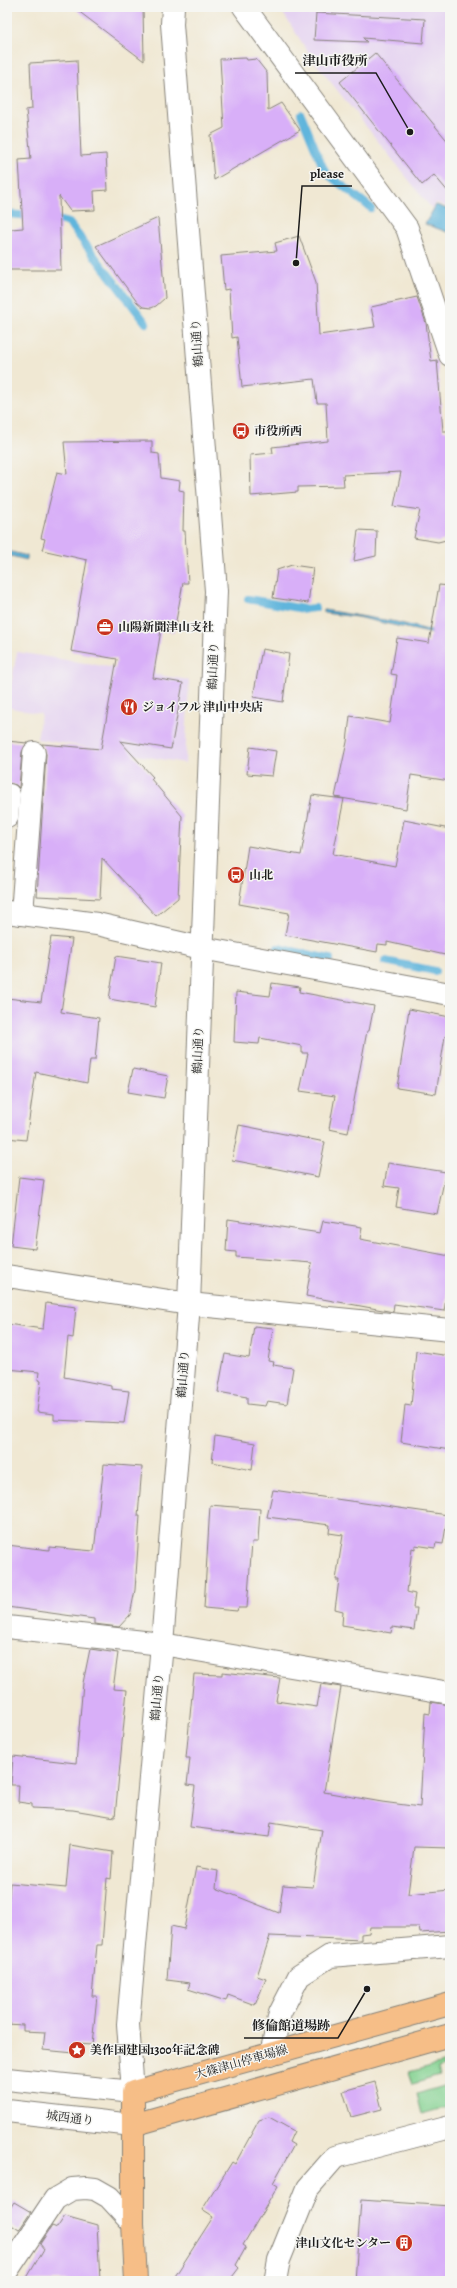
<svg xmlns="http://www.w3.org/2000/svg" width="457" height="2288" viewBox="0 0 457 2288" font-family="Alegreya,'Noto Serif JP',serif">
<rect width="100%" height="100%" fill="#f6f6f2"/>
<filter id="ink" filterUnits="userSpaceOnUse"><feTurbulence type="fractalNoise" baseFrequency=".025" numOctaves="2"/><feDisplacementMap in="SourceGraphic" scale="8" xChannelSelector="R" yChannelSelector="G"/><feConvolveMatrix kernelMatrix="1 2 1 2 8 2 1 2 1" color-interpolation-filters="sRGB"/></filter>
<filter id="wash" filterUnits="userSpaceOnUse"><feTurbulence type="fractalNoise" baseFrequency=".012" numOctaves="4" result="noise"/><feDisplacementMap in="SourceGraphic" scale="16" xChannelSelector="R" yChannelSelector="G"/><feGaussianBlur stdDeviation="0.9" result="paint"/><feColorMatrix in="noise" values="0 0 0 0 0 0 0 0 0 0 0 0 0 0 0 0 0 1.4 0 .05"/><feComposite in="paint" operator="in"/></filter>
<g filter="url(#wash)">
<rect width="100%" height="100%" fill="#f0e8d3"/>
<g fill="#e5d3f1">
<polygon points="279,7 450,7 450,208 436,203 432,209 314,61"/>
<polygon points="17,652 189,680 185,763 37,739 41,714 7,707"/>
</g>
<g fill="#84d291" stroke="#507756">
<polygon points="450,2061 450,2065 437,2069 439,2076 413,2084 409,2072"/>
<polygon points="446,2085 450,2090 450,2106 422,2114 417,2094"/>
</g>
<g fill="#60b5dc" stroke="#3e687c">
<polygon points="436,205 450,210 450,233 425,224"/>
<polygon points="7,551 27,556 27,560 7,555"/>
<polygon points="324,610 396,622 440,633 438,635 357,617 324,613"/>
</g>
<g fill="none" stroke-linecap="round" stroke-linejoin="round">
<g stroke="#60b5dc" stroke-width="8">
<polyline points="301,114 325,172 371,208"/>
<polyline points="7,214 32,216"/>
<polyline points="50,218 69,223 146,323"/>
<polyline points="248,599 304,609 315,608"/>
<polyline points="278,948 330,959"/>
<polyline points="385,961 435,971"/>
</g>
</g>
<g id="blocks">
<g fill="#d8aff8">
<polygon points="73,7 143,7 144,61"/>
<polygon points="316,13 425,19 423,43 363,38 367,42 314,40"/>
<polygon points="375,53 450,144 450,194 434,175 422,185 340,82"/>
<polygon points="246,58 247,60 256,59 267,73 268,110 281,103 300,130 214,180 210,135 224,128 220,59"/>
<polygon points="77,60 81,156 106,154 108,190 94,191 95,210 70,211 59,196 61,270 7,270 7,239 10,239 11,229 23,228 19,160 31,159 26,110 32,109 30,63"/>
<polygon points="158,218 165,298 156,306 151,308 143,307 137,302 96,246"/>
<polygon points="299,236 316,282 319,335 375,327 371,307 417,297 426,323 431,361 437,360 443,431 450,431 450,539 438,542 414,538 420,510 394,506 401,472 343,475 344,486 298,487 298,492 251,496 250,455 273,453 272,447 328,441 326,403 317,403 314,379 242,387 237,337 232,338 229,289 224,290 221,256 277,251 275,243"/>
<polygon points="152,441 152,453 159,454 161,478 180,481 179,490 184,491 183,531 185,531 188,583 183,583 174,632 161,630 153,678 183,683 171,749 120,741 153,777 151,779 182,816 178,898 156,916 102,858 100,899 37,896 46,754 42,744 101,749 117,659 71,651 87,560 42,550 45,539 41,538 57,472 67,474 64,442"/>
<polygon points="358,530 377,531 376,556 354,561"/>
<polygon points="292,565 313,568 308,603 273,598 277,570"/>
<polygon points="439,585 450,586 450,781 411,775 406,809 335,797 347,742 350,716 390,723 397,675 391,674 397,638 429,643"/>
<polygon points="262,649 289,654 283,702 253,697"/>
<polygon points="7,741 27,743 22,752 19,788 16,785 7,783"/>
<polygon points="250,747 276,751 272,776 247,774"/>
<polygon points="312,795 344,799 333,854 395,866 404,820 450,829 450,927 445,955 387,942 387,945 378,944 377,952 285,935 289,913 239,904 248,846 301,855"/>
<polygon points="51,937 72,939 61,1012 99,1018 95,1060 90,1060 87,1083 36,1072 26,1140 7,1138 7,998 41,1002"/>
<polygon points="116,956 161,963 155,1007 109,999"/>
<polygon points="272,983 300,987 299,992 374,1006 369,1031 367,1031 348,1133 329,1129 335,1096 300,1091 308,1053 302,1053 302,1046 260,1038 259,1044 234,1042 236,992 270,996"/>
<polygon points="409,1009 450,1017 447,1036 445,1036 436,1094 397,1088"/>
<polygon points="133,1069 168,1076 164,1098 128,1092"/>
<polygon points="239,1125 325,1142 318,1177 232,1160"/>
<polygon points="388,1163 446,1172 437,1214 396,1207 399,1188 384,1186"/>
<polygon points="19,1177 44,1180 35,1249 11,1246"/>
<polygon points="228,1219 320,1233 323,1221 362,1227 360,1239 450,1256 450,1275 444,1311 394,1304 393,1312 388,1311 306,1296 312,1263 236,1257 236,1252 226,1251"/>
<polygon points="46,1303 76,1307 73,1338 68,1337 64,1377 111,1386 111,1389 129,1391 124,1423 54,1420 54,1414 37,1412 41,1381 38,1380 39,1372 7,1369 7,1324 43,1329"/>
<polygon points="254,1326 273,1328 268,1361 274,1362 273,1365 293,1368 287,1404 267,1401 265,1406 247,1404 247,1397 218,1392 225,1354 249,1358"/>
<polygon points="416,1351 450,1356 450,1450 401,1442 405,1405 411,1406"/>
<polygon points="215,1436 255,1443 252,1470 212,1462"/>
<polygon points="104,1464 142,1467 138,1516 140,1516 135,1590 130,1615 119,1627 94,1624 94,1619 7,1607 7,1545 49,1550 49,1547 94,1551"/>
<polygon points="273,1490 448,1515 443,1544 436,1543 435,1548 415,1545 415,1549 412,1548 407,1592 415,1594 413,1608 417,1608 414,1630 392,1627 391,1633 342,1625 343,1611 335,1609 339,1580 336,1580 343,1535 329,1533 330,1525 267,1517"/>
<polygon points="210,1505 260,1509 258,1542 252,1542 247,1608 238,1608 237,1611 204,1608"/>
<polygon points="90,1649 118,1653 113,1689 127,1690 115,1817 73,1810 32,1808 32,1804 18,1802 19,1785 11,1785 13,1756 76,1763 83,1683"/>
<polygon points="222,1672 280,1678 276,1701 317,1707 321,1684 341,1687 324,1792 382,1802 420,1807 425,1713 430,1714 431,1702 450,1705 450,1848 414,1847 408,1894 450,1890 450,1931 420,1933 419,1927 370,1927 369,1933 361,1934 361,1940 270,1936 257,1976 266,1979 255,2005 228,1995 226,2001 188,1989 190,1983 167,1980 171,1926 184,1929 196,1867 218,1871 216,1888 279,1913 283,1885 313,1887 322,1830 271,1822 269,1837 190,1827 195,1786 187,1785 190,1758 186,1758 194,1674 222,1675"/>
<polygon points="70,1845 113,1852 111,1879 107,1878 102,1945 97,1945 92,1996 97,1996 92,2045 75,2044 74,2053 43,2050 45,2032 23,2031 23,2025 7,2024 7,1917 10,1883 66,1888"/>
<polygon points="375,2082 382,2109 351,2117 343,2091"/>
<polygon points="269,2117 294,2131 289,2142 294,2145 273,2183 278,2186 243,2245 246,2247 236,2265 239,2268 229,2281 172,2281 213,2217 202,2210 232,2162 235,2164 259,2120"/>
<polygon points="361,2200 450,2206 450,2281 355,2281"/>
<polygon points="14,2202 31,2212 19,2230 7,2222 7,2213"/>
<polygon points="65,2216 97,2225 100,2281 25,2281 44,2249 40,2244 52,2226 57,2228"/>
</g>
</g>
</g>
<g filter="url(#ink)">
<use href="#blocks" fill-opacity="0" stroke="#868278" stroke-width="1"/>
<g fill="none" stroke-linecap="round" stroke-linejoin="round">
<defs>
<g id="minor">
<polyline points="244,7 407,228 450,355"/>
<polyline points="7,817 9,795"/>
<polyline points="7,912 97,924 202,948 450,994"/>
<polyline points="22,914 34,753"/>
<polyline points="7,1276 189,1304 450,1330"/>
<polyline points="7,1627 162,1644 450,1693"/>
<polyline points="271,2054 280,2013 299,1976 330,1956 450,1946"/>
<polyline points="7,2079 133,2092 128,2024 162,1644 189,1304 216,591 172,24 173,7"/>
<polyline points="7,2111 133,2125"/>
<polyline points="7,2271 55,2199 72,2189 86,2188 95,2189 109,2197 133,2223"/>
<polyline points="275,2281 279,2260 308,2188 335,2157 450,2127"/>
</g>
<g id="major">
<polyline points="133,2125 450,2035"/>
<polyline points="136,2281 133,2223 133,2092 450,2004"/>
</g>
</defs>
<use href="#minor" stroke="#868278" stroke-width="24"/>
<use href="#major" stroke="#868278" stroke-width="24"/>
<use href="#minor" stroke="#fff" stroke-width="22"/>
<use href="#major" stroke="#f6be87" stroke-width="22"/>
</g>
</g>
<defs>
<symbol id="bus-disc" viewBox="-11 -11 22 22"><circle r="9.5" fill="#c8321e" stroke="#f6f6f2"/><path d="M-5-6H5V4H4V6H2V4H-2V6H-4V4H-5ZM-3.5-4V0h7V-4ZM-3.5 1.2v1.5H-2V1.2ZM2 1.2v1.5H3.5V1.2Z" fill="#fff"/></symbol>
<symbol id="office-disc" viewBox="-11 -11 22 22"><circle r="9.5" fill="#c8321e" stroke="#f6f6f2"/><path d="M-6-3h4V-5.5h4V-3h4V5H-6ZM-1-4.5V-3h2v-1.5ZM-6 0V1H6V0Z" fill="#fff"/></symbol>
<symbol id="restaurant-disc" viewBox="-11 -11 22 22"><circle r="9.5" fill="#c8321e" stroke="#f6f6f2"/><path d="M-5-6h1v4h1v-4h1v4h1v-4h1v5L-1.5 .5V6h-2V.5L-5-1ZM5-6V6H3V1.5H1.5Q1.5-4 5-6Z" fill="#fff"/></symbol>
<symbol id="sight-disc" viewBox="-11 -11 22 22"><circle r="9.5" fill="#c8321e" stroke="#f6f6f2"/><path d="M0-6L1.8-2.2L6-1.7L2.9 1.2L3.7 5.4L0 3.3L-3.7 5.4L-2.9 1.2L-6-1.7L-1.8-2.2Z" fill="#fff"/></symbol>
<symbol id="building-disc" viewBox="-11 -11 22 22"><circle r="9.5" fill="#c8321e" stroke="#f6f6f2"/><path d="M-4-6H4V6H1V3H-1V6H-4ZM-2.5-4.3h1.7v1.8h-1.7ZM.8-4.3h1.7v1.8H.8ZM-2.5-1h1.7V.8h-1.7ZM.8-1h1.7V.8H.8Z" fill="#fff"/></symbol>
</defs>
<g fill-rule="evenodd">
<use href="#bus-disc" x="231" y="421" width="20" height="20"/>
<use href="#office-disc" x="95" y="617" width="20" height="20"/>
<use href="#restaurant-disc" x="119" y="697" width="20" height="20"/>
<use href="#bus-disc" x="226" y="865" width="20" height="20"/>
<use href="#sight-disc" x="67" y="2040" width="20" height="20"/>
<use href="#building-disc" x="394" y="2233" width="20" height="20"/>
</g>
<g text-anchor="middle" stroke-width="3" stroke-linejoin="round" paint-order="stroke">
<g font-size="12" fill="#1c1c1c" stroke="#f6f6f2">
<text transform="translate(197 343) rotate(-94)" y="4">鶴山通り</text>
<text transform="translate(213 666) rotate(-88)" y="4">鶴山通り</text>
<text transform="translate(198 1050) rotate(-88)" y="4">鶴山通り</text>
<text transform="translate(183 1374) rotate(-86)" y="4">鶴山通り</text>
<text transform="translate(157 1697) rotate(-85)" y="4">鶴山通り</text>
<text transform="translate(241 2062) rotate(-16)" y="4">大篠津山停車場線</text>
<text transform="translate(70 2118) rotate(7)" y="4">城西通り</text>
</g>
<g font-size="12" font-weight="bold" fill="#1c1c1c" stroke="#f6f6f2" text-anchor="start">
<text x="254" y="435">市役所西</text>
<text x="118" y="631">山陽新聞津山支社</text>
<text x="142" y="711">ジョイフル 津山中央店</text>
<text x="249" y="879">山北</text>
<text x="90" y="2054">美作国建国1300年記念碑</text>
<text x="391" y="2247" text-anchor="end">津山文化センター</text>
</g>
</g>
<path fill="none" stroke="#1c1c1c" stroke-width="1.5" d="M410 132L376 73H295M296 263L302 186H352M367 1989L338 2038H244"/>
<g fill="#1c1c1c" stroke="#f6f6f2" stroke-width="1.5">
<circle cx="410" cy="132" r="4"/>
<circle cx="296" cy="263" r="4"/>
<circle cx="367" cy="1989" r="4"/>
</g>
<g font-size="13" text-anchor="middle" font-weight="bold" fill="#1c1c1c" stroke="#f6f6f2" stroke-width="3" stroke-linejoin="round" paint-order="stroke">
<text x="335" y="65">津山市役所</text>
<text x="327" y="178">please</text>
<text x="291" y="2030">修倫館道場跡</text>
</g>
<rect width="457" height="2288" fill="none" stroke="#f6f6f2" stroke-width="24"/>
</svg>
